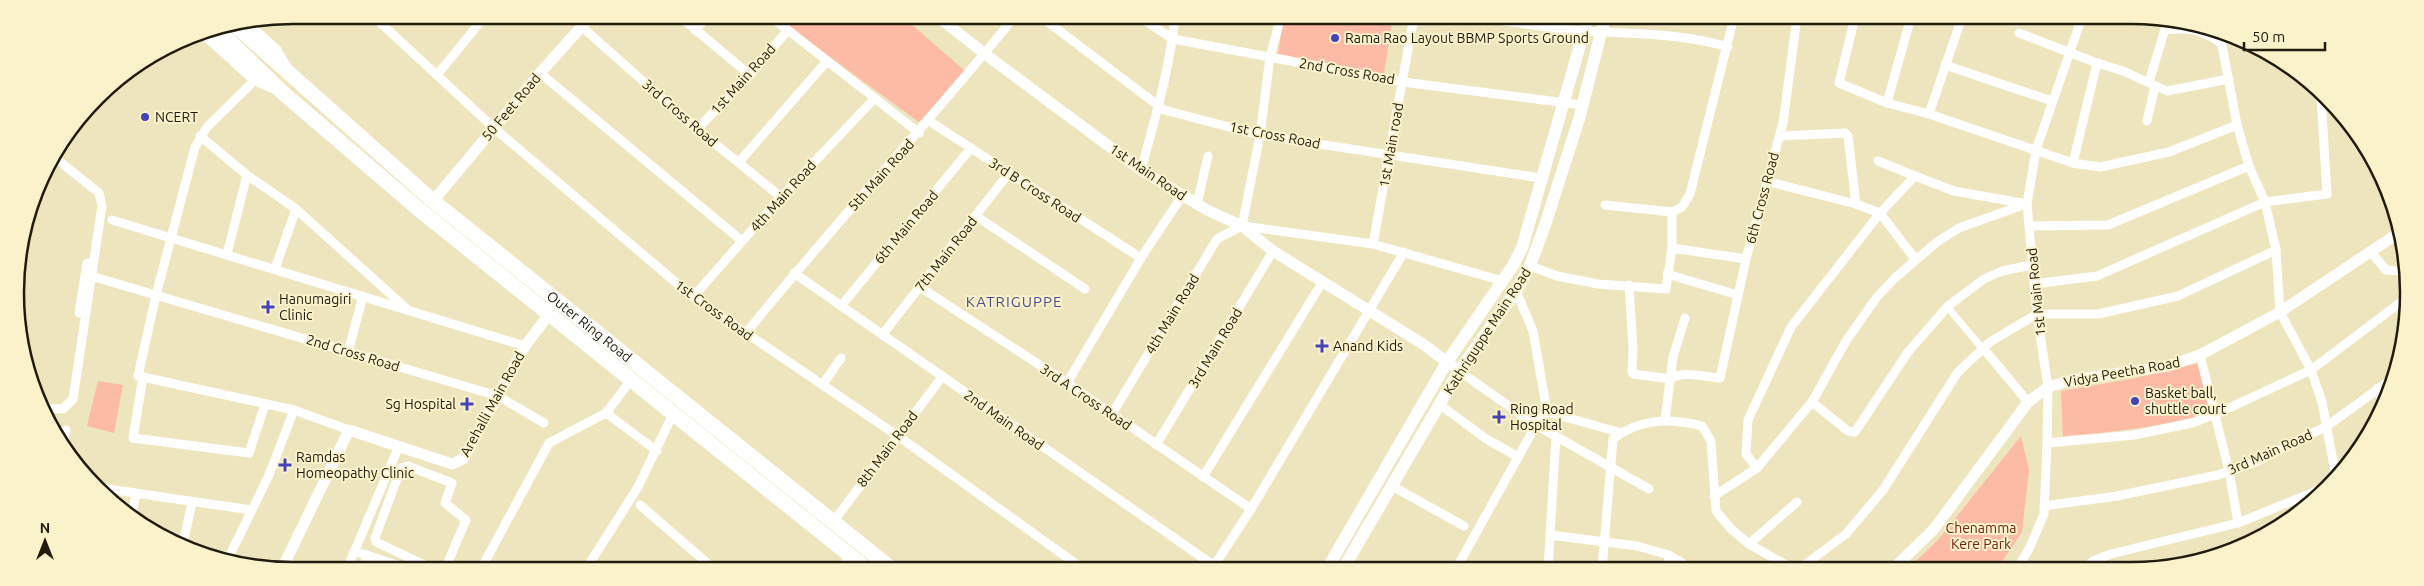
<svg xmlns="http://www.w3.org/2000/svg" width="2424" height="586" viewBox="0 0 2424 586" font-family="Ubuntu,sans-serif">
<rect width="100%" height="100%" fill="#ede5be"/>
<g fill="#fdbaa5">
<polygon points="774,16 902,16 965,71 919,122"/>
<polygon points="1284,16 1351,16 1392,23 1384,74 1278,54"/>
<path d="M2199,363l12,49c-49,15 -97,20 -148,24l-2,-45 75,-13z"/>
<polygon points="98,381 123,385 114,433 87,426"/>
<polygon points="2021,436 2029,470 2022,532 1997,569 1908,569 1938,540"/>
</g>
<g fill="none" stroke-linecap="round" stroke-linejoin="round">
<polyline stroke="#fff" stroke-width="7" points="1950,310 1981,347"/>
<g stroke="#fff" stroke-width="9">
<polyline points="372,15 494,128 693,297 898,436 1083,569"/>
<polyline points="678,15 750,75"/>
<polyline points="770,16 919,133"/>
<polyline points="1040,16 1164,110 1260,135 1541,178"/>
<polyline points="1138,16 1173,39 1403,82 1582,105"/>
<path d="M1471,17c38,4 76,11 113,14 48,3 98,2 144,16"/>
<polyline points="1855,17 1839,83 1887,103"/>
<polyline points="1911,17 1887,103 1929,114 2073,163 2100,167 2169,152 2237,125"/>
<polyline points="382,24 390,15"/>
<polyline points="582,27 697,129 781,197"/>
<polyline points="695,30 708,16"/>
<polyline points="2019,33 2097,63 2123,71 2167,91 2229,79"/>
<polyline points="1945,65 2052,101"/>
<polyline points="540,73 742,241"/>
<polyline points="437,75 486,15"/>
<polyline points="255,80 207,127 195,147 156,295 138,376 294,410 349,430"/>
<path d="M2149,82l16,-53c7,1 13,0 20,0 11,0 31,8 37,16l15,80 12,41 16,36 11,48 4,62 31,58 11,32 14,75"/>
<polyline points="1929,114 1962,17"/>
<polyline points="929,121 1141,258"/>
<polyline points="2147,121 2155,86"/>
<polyline points="697,129 750,75 788,30"/>
<polyline points="200,136 247,175 296,209 407,309"/>
<polyline points="1780,136 1845,133 1848,136 1856,204"/>
<polyline points="1878,161 1915,176"/>
<polyline points="739,162 827,61"/>
<polyline points="2073,163 2097,63"/>
<path d="M1141,170c14,-51 29,-102 34,-154"/>
<polyline points="1766,181 1856,204 1880,213 1915,259"/>
<polyline points="1197,204 1208,156"/>
<polyline points="1605,205 1672,212 1682,207 1690,194 1734,17"/>
<polyline points="1672,212 1672,248"/>
<polyline points="976,216 1085,289"/>
<polyline points="112,220 525,346"/>
<polyline points="1242,226 1260,135 1270,57 1281,16"/>
<polyline points="1243,226 1373,244 1503,281"/>
<polyline points="2029,226 2108,225 2249,166"/>
<polyline points="1373,244 1414,16"/>
<polyline points="2371,252 2386,270 2403,271"/>
<polyline points="227,254 247,175"/>
<polyline points="1530,266 1557,276 1598,284 1666,289 1672,248 1746,259"/>
<polyline points="275,269 296,209"/>
<polyline points="794,273 1213,565"/>
<polyline points="1667,274 1738,295"/>
<polyline points="91,276 498,396 544,423"/>
<polyline points="2034,284 2097,276 2265,202 2327,194 2321,97"/>
<path d="M1629,285l4,64 -1,23 2,2 36,5c14,-9 35,-2 50,-1l26,-119 37,-136 14,-106"/>
<polyline points="920,287 1067,383 1251,509"/>
<polyline points="693,297 781,197 875,98"/>
<polyline points="841,306 971,148"/>
<polyline points="79,313 87,263"/>
<path d="M746,333c87,-108 182,-209 269,-317"/>
<polyline points="882,335 1009,173"/>
<polyline points="1983,348 2028,402"/>
<polyline points="348,352 363,296"/>
<polyline points="2200,355 2229,471 2238,523"/>
<polyline points="1459,371 1536,425 1649,489"/>
<polyline points="143,377 133,438 249,453 265,404"/>
<polyline points="1067,383 1141,258 1182,196"/>
<polyline points="823,384 841,358"/>
<polyline points="2378,388 2383,408"/>
<polyline points="1812,402 1848,431 1855,432 1908,352 1948,306 1984,279 2002,271 2032,265"/>
<polyline points="1439,404 1485,438 1518,457"/>
<polyline points="44,408 63,409 73,399 102,206 99,193 54,157"/>
<polyline points="1547,412 1622,433"/>
<polyline points="606,413 657,451"/>
<polyline points="1112,414 1217,239 1242,226"/>
<polyline points="1665,420 1673,357 1685,318"/>
<polyline points="2047,443 2134,435 2192,423 2216,414 2311,370 2405,299"/>
<polyline points="63,444 66,430"/>
<polyline points="1156,445 1273,251"/>
<polyline points="1757,468 1746,454 1748,420 1791,327 1880,213 1915,176 1954,191 2027,204"/>
<polyline points="1203,477 1323,281"/>
<polyline points="1392,486 1464,526"/>
<polyline points="101,488 251,510"/>
<polyline points="1714,496 1757,468 1812,402 1846,341 1877,297 1895,278 1937,242 1959,228 2026,204"/>
<polyline points="640,505 714,569"/>
<polyline points="2044,506 2117,496 2218,475 2256,462 2327,426 2392,379"/>
<polyline points="132,515 136,493"/>
<polyline points="833,522 942,377"/>
<polyline points="1550,535 1637,546 1669,555 1692,569"/>
<polyline points="183,544 192,502"/>
<polyline points="1749,544 1797,502"/>
<polyline points="354,551 409,569"/>
<polyline points="228,559 269,475 294,410"/>
<polyline points="347,569 399,446"/>
<polyline points="362,569 368,555"/>
<polyline points="433,569 376,542 375,538 401,468 408,466 452,483 445,503 466,520 445,569"/>
<polyline points="481,569 549,443 606,413 631,380"/>
<polyline points="586,569 638,487 673,414"/>
<polyline points="840,569 851,555"/>
<polyline points="1212,569 1251,509 1404,252"/>
<polyline points="1456,569 1536,425 1547,412 1533,331 1516,291"/>
<polyline points="1548,569 1556,436"/>
<path d="M1602,569l11,-130c27,-21 57,-21 89,-13l9,15 5,70 15,18 18,15 44,25"/>
<polyline points="1668,569 1669,555"/>
<polyline points="1799,569 1846,534 1883,490 1958,372 1990,342 2037,314 2098,314 2178,296 2276,250"/>
<polyline points="2017,569 2029,549 2044,514 2047,443 2048,387 2037,314 2027,204 2036,150 2082,17"/>
<polyline points="2084,569 2093,561 2111,554 2238,523 2331,485"/>
</g>
<g stroke="#fff" stroke-width="11">
<polyline points="937,16 985,54 1141,170 1207,210 1242,226 1273,251 1423,344 1459,371"/>
<polyline points="247,24 276,50 286,67"/>
<polyline points="203,33 255,80 276,89"/>
<polyline points="433,201 540,73 592,15"/>
<polyline points="282,569 349,430 452,464 463,459 525,346 553,309"/>
<polyline points="1893,569 1934,529 2020,413 2028,402 2048,387 2073,380 2168,366 2200,355 2280,312 2400,232"/>
</g>
<g stroke="#fff" stroke-width="12">
<polyline points="1327,569 1447,362 1512,267 1522,248 1588,17"/>
<polyline points="1343,569 1459,371 1516,291 1530,266 1545,225 1579,119 1605,17"/>
</g>
<g stroke="#fff" stroke-width="15">
<path id="s1" d="M236,26l197,175 459,368"/>
<polyline points="218,30 282,92 422,212 867,569"/>
</g>
</g>
<g fill="#4643b9" stroke="#faf2cb" stroke-width="2">
<circle cx="1335" cy="38" r="5"/>
<circle cx="145" cy="117" r="5"/>
<path d="M265.5 299.5h5v5h5v5h-5v5h-5v-5h-5v-5h5z"/>
<path d="M1319.5 338.5h5v5h5v5h-5v5h-5v-5h-5v-5h5z"/>
<circle cx="2135" cy="401" r="5"/>
<path d="M464.5 396.5h5v5h5v5h-5v5h-5v-5h-5v-5h5z"/>
<path d="M1496.5 409.5h5v5h5v5h-5v5h-5v-5h-5v-5h5z"/>
<path d="M282.5 457.5h5v5h5v5h-5v5h-5v-5h-5v-5h5z"/>
</g>
<g text-anchor="middle" stroke-width="4" stroke-linejoin="round" paint-order="stroke">
<g font-size="14" fill="#201c0e" stroke="#faf2cb" text-anchor="start">
<text x="1345" y="43">Rama Rao Layout BBMP Sports Ground</text>
<text x="155" y="122">NCERT</text>
<text x="279" y="304">Hanumagiri<tspan x="279" dy="16">Clinic</tspan></text>
<text x="1333" y="351">Anand Kids</text>
<text x="2145" y="398">Basket ball,<tspan x="2145" dy="16">shuttle court</tspan></text>
<text x="456" y="409" text-anchor="end">Sg Hospital</text>
<text x="1510" y="414">Ring Road<tspan x="1510" dy="16">Hospital</tspan></text>
<text x="296" y="462">Ramdas<tspan x="296" dy="16">Homeopathy Clinic</tspan></text>
</g>
<g font-size="14" fill="#201c0e" stroke="#faf2cb">
<text transform="translate(1347 71) rotate(10)" y="5">2nd Cross Road</text>
<text transform="translate(743 79) rotate(-48)" y="5">1st Main Road</text>
<text transform="translate(511 107) rotate(-50)" y="5">50 Feet Road</text>
<text transform="translate(680 113) rotate(41)" y="5">3rd Cross Road</text>
<text transform="translate(1275 135) rotate(11)" y="5">1st Cross Road</text>
<text transform="translate(1391 145) rotate(-80)" y="5">1st Main road</text>
<text transform="translate(1148 172) rotate(34)" y="5">1st Main Road</text>
<text transform="translate(881 175) rotate(-48)" y="5">5th Main Road</text>
<text transform="translate(1035 190) rotate(33)" y="5">3rd B Cross Road</text>
<text transform="translate(783 196) rotate(-48)" y="5">4th Main Road</text>
<text transform="translate(1762 198) rotate(-75)" y="5">6th Cross Road</text>
<text transform="translate(906 227) rotate(-50)" y="5">6th Main Road</text>
<text transform="translate(946 254) rotate(-52)" y="5">7th Main Road</text>
<text transform="translate(2036 292) rotate(-96)" y="5">1st Main Road</text>
<text transform="translate(714 310) rotate(36)" y="5">1st Cross Road</text>
<text transform="translate(1172 314) rotate(-59)" y="5">4th Main Road</text>
<text dy="5" stroke="none"><textPath href="#s1" startOffset="464">Outer Ring Road</textPath></text>
<text transform="translate(1487 331) rotate(-57)" y="5">Kathriguppe Main Road</text>
<text transform="translate(1215 348) rotate(-59)" y="5">3rd Main Road</text>
<text transform="translate(353 353) rotate(17)" y="5">2nd Cross Road</text>
<text transform="translate(2122 372) rotate(-10)" y="5">Vidya Peetha Road</text>
<text transform="translate(1086 397) rotate(34)" y="5">3rd A Cross Road</text>
<text transform="translate(492 404) rotate(-61)" y="5">Arehalli Main Road</text>
<text transform="translate(1004 420) rotate(35)" y="5">2nd Main Road</text>
<text transform="translate(887 449) rotate(-53)" y="5">8th Main Road</text>
<text transform="translate(2270 452) rotate(-24)" y="5">3rd Main Road</text>
</g>
<g font-size="14" fill="#712308" stroke="#faf2cb">
<text x="1981" y="533">Chenamma<tspan x="1981" dy="16">Kere Park</tspan></text>
</g>
<g font-size="15" letter-spacing="1" fill="#494f8c" stroke="#faf2cb">
<text x="1014" y="307">KATRIGUPPE</text>
</g>
</g>
<path d="M0 0H2424V586H0ZM293 24H2131A269 269 0 0 1 2400 293V293A269 269 0 0 1 2131 562H293A269 269 0 0 1 24 293V293A269 269 0 0 1 293 24Z" fill="#faf2cb" fill-rule="evenodd"/>
<path fill="none" stroke="#201c0e" stroke-width="2.5" d="M293 24H2131A269 269 0 0 1 2400 293V293A269 269 0 0 1 2131 562H293A269 269 0 0 1 24 293V293A269 269 0 0 1 293 24Z"/>
<g transform="translate(45 541)" stroke="#faf2cb" stroke-width="4" paint-order="stroke">
<path d="M0-4L9 19L0 12L-9 19Z" fill="#201c0e"/>
<text y="-8" font-size="14" font-weight="bold" text-anchor="middle" fill="#201c0e">N</text>
</g>
<path d="M2244 42v8h81v-8" fill="none" stroke="#201c0e" stroke-width="2.5"/>
<text x="2252" y="42" font-size="15" fill="#201c0e" stroke="#faf2cb" stroke-width="4" paint-order="stroke">50 m</text>
</svg>
